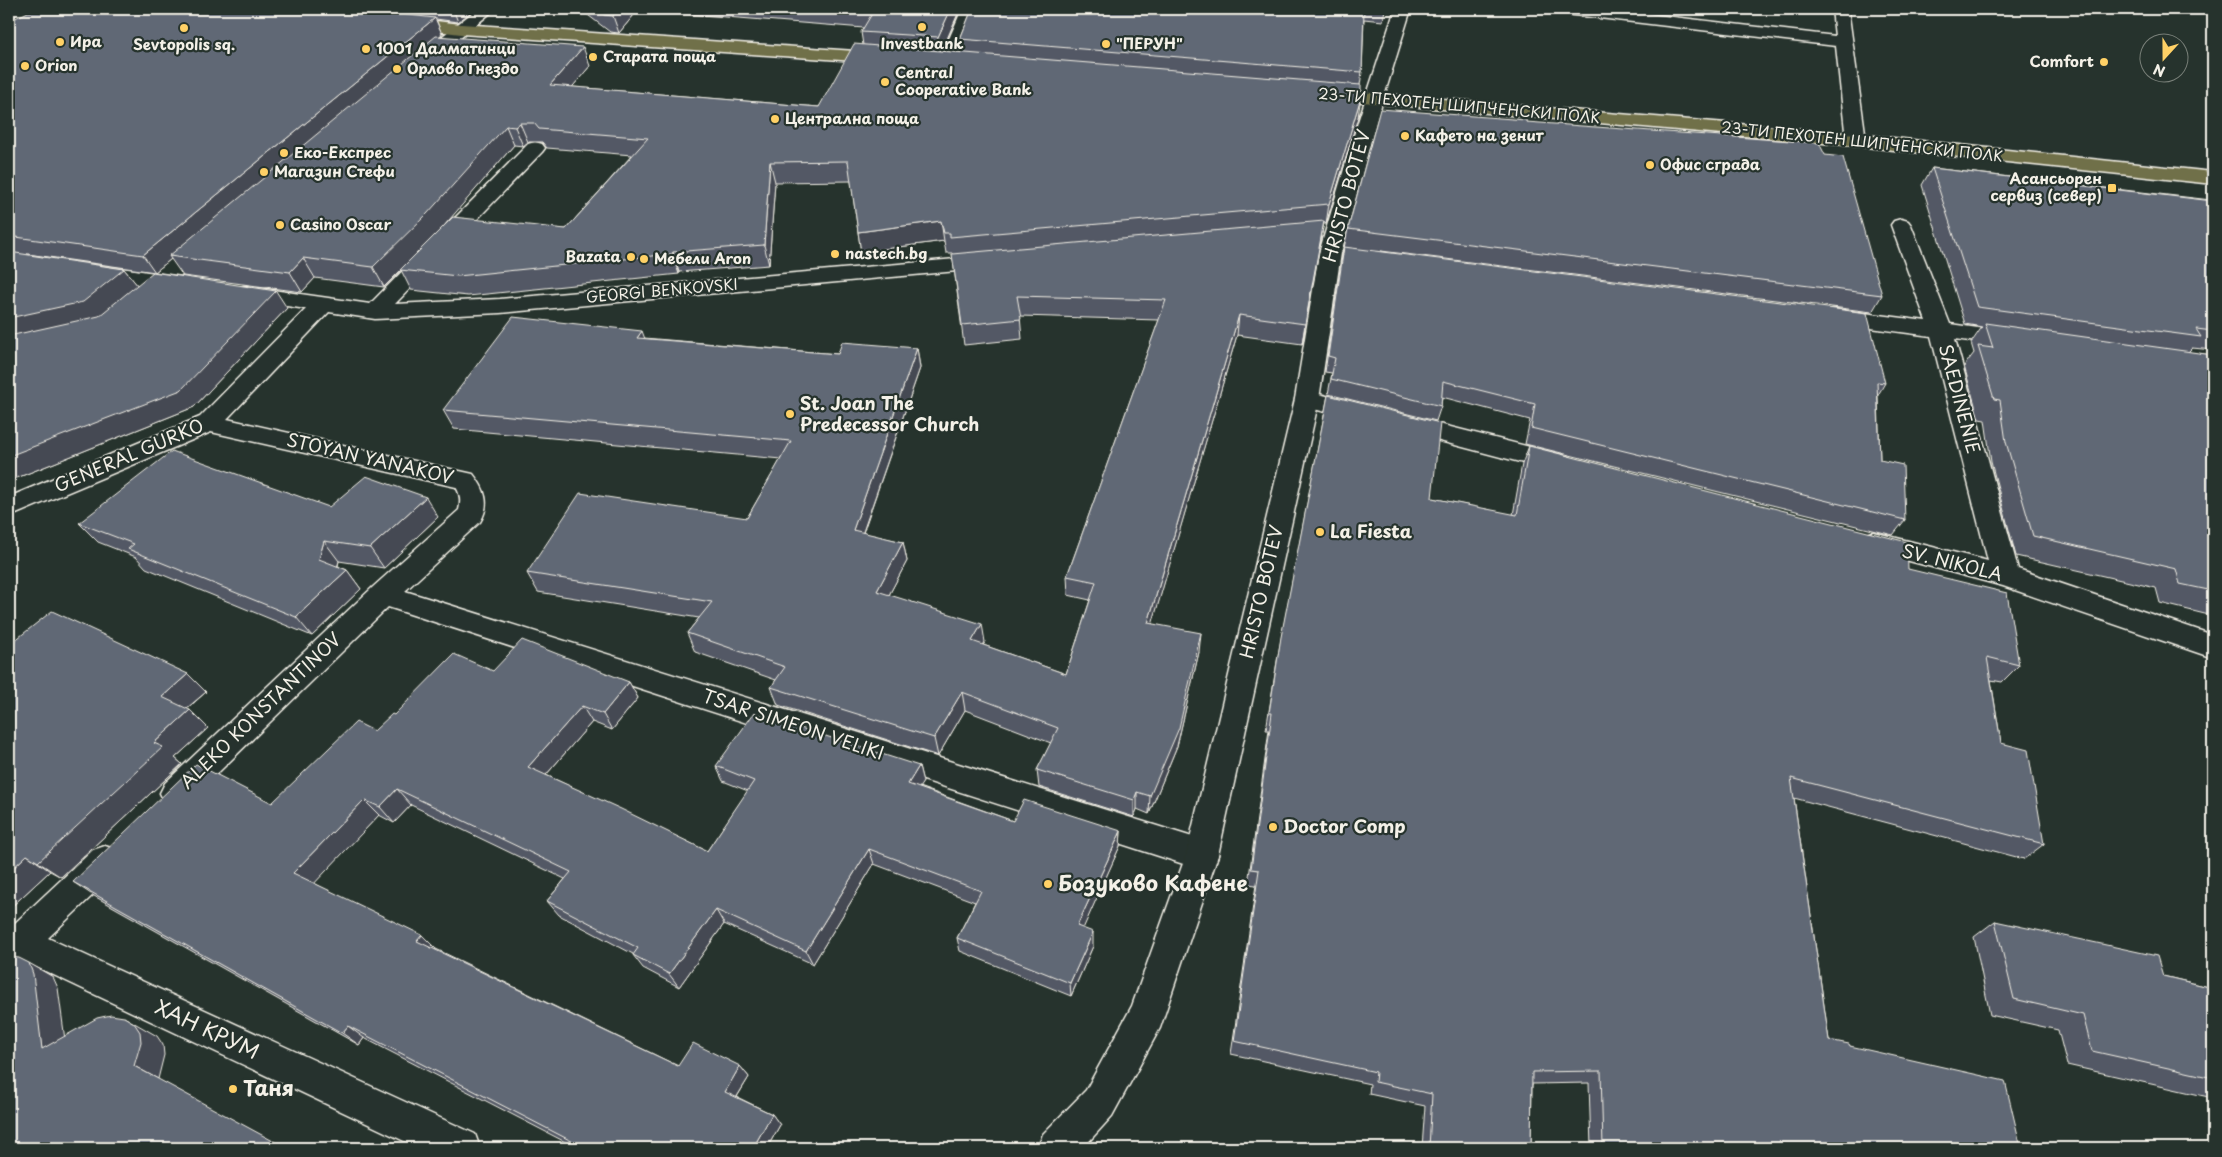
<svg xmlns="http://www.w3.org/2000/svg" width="2222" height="1157" viewBox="0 0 2222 1157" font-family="'Playpen Sans',sans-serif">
<rect width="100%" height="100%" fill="#26332d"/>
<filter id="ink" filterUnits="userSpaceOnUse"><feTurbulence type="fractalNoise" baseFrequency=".02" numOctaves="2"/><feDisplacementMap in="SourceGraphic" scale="10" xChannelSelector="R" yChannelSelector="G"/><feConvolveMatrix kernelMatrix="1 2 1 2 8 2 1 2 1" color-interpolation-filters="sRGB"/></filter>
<g filter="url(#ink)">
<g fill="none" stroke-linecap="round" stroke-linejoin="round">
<defs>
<g id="street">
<polygon points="48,9 68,9 66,13 9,41 9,29"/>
<polygon points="477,9 495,9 428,65 416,65 413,61 416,57"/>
<polygon points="962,9 978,9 957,62 954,66 942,66 939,62"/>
<polygon points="1557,9 1605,9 1835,36 1832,9 1848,9 1866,140 1863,144 1849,144 1846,140 1836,46 1565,14 1559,13"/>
<path d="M535,142l7,2 3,4 -3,4 -147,152 105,-5 490,-43 8,1 3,5 -3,5 -8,1 -490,45 -125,6 -46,-7 -102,107 246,55c12,15 18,30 7,48l-75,69 797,249 12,4 4,11 -4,11 -12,4 -814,-263 -201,196 -11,4 -11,-4 -5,-10 5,-10 208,-196 86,-77c2,-8 2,-15 -3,-23l-245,-55 -202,85v-20l191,-80 106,-108 -70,-11 -3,-5 3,-5 8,-2 126,18 158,-160z"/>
<polygon points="1901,219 1908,221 1911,225 1950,324 2013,333 2021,335 2024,340 2021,345 2013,347 1955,339 2018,569 2213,635 2213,658 2003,586 1864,549 1860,542 1864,535 1873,532 1988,561 1931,336 1833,323 1825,321 1822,316 1825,311 1833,309 1926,321 1891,225 1894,221"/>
<polygon points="94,264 182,277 190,279 193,284 190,289 182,291 86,276 83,271 86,266"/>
<polygon points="1307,391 1370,407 1373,413 1370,419 1361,421 1298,405 1295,399 1298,393"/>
<polygon points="1403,415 1562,455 1571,458 1575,464 1571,470 1562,473 1394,429 1391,423 1394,417"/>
<polygon points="105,846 117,850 121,861 117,872 48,938 475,1134 480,1148 419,1148 24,961 9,969 9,921 15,923 93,850"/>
</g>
<polygon id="secondary" points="1395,9 1411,9 1376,122 1341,253 1319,399 1218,855 1160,1028 1112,1116 1083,1148 1038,1148 1043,1134 1086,1090 1132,1006 1186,855 1295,399 1319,253 1358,122"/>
<g id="primary">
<polygon points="402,17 461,24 885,53 891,54 894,58 891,62 885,63 461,34 396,26 394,22 396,18"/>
<polygon points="1324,89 1856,134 2213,172 2213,184 1856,146 1318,98 1315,94 1318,90"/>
</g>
</defs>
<use href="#street" stroke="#f4f1e8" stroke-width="3"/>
<use href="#secondary" stroke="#f4f1e8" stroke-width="3"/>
<use href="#primary" stroke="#f4f1e8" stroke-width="3"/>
<use href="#street" fill="#26332d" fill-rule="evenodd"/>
<use href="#secondary" fill="#26332d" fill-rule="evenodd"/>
<use href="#primary" fill="#70704a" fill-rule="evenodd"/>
</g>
<g fill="#535965" stroke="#f4f1e8" fill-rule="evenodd">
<path d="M205,9h270l-17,13 -22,-3 6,15 -2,2 150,30 -18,21 247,20 44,-62 -2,-13 3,-4 -226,-18 -19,23 -9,-1 -30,-23h380l-18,42 19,2 -1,-14 12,-30h413l-2,12 -19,-2 -2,53 -2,13 -2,32 -32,107h-3l-21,120 -65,-9 -85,289 47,28 -22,94 -28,68 -12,-5 -3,8 -95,-30 -2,-17 14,-27 -86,-33 -27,46 -160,-51 -7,-18 5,-7 -81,-28 -8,-19 12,-15 -161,-26 -11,-19 220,-55 34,-59 -327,-30 -11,-19 201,-72 194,16 79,-6 3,20 -57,165 40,9 4,19 -18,34 96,47 -2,3 83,29 24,-74 -22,-5 -1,-19 92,-256 -139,-4 2,23 -58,6 -12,-92h-6l-2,-12 -83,11 -3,-20 -7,-51 -76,1 -6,83 -90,7v2l-211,22 -57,-6 -10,-20 -17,17 -69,-9 -13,14 -119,-16 -12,-17 -16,13 -128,-18 97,15 13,16 150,23 -93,99 -185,74v-460zM528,142h14l5,6 85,7 -66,74 -126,1 74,-85 9,1z"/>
<polygon points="1526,122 1882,295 1872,312 1381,251 1885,383 1878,395 1880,460 1905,520 1893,535 1525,444 1530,420 1442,397 1441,406 1436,421 1328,394 1332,373 1325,372 1341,262 1348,229"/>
<polygon points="1932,168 2211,200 2208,195 2213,189 2213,350 2192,348 2188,352 2213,355 2213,616 2160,603 2156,588 2016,556 1991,462 1985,420 1979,419 1964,366 1974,353 1971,343 1982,327 1965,324 1922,185"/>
<polygon points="1328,395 1432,498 1513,515 1522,464 1529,446 1908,569 2019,665 2002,682 1991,680 2001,743 2044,844 2024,859 1794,798 1829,1040 1850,1046 2021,1148 1591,1148 1589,1083 1532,1084 1531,1148 1422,1148 1425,1106 1369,1094 1370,1084 1231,1054 1256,885 1248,884 1269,730 1266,730 1278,655"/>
<polygon points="329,507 438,517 384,568 339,561 338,566 347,570 361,589 312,636 146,568 136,557 98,542 79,523"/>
<polygon points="9,645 188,674 206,692 187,709 208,728 175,758 182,764 61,877 50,871 9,909"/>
<polygon points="493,671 629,682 638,698 612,730 592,722 546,775 707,851 748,791 723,781 716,766 919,766 923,782 919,787 1013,821 1121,831 1120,846 1083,928 1093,946 1071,996 960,951 957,938 975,902 874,864 813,964 724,924 679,987 643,968 633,955 633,954 559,915 547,901 565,879 411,805 394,823 379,815 314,883 436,949 678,1066 740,1066 749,1077 737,1097 772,1114 780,1125 767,1148 577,1148 364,1038 359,1045 94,896 73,882 272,803 374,731 394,715"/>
<polygon points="1995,921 2163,976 2213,988 2213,1098 2067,1065 2058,1030 1990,1015 1974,937"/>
</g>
<g fill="#444952" stroke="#f4f1e8">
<polygon points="453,9 475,9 458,22"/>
<polygon points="619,9 638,9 638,10 619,33 613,16"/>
<polygon points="951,9 960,9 940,55 938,37"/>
<polygon points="435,18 442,34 174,256 169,256 171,259 155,272 143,255"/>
<polygon points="583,47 590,66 557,105 550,85"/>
<polygon points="1361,97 1358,117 1326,224 1329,204"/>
<polygon points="520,123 528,142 523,146 515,127"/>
<polygon points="506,126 514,145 437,234 384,287 373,267"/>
<polygon points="770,162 775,182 769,265 764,245"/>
<polygon points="941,221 944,241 861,252 858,232"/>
<polygon points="1324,221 1321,240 1302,344 1305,324"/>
<polygon points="673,252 679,272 679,274 672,254"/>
<polygon points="303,258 315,278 302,292 290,272"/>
<polygon points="124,269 138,286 97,319 9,339 9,318"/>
<polygon points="276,291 287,308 194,407 9,481 9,456"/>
<polygon points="1239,315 1237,335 1147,642 1148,623"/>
<polygon points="642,331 649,350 637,338"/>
<polygon points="917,348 920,368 857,549 853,530"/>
<polygon points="426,497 438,517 384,568 370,548"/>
<polygon points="324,541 339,561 334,578 319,559"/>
<polygon points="903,542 907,561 881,610 877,591"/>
<polygon points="347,570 361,589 312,636 296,617"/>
<polygon points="982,624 985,642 975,660 972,641"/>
<polygon points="1201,633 1199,652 1177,746 1149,814 1150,796"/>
<polygon points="188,674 206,692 180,714 162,697"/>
<polygon points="629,682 638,698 612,730 603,714"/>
<polygon points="962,692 965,710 938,756 934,738"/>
<polygon points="582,706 592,722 539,783 528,767"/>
<polygon points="190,710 208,728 175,758 182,764 61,877 38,862 154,743"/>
<polygon points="919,766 923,782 912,799 908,784"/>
<polygon points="397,789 411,805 394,823 380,807"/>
<polygon points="1137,792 1137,809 1134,817 1134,800"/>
<polygon points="364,800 379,815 310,888 293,873"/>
<polygon points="1121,831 1120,846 1078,940 1077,926"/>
<polygon points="869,849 874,864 813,964 806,951"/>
<polygon points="27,855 50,871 9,909 9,872"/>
<polygon points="716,910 724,924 679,987 669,974"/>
<polygon points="1093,932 1093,946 1071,996 1070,983"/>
<polygon points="422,935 436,949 432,954 417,941"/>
<polygon points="29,963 53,977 58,988 68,1062 42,1049"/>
<polygon points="124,1017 157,1036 163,1045 164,1055 158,1079 134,1066"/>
<polygon points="348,1026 364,1038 359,1045 342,1033"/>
<polygon points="740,1066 749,1077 733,1103 725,1092"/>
<polygon points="772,1114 780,1125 767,1148 753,1148"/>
</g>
<g fill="#616875" stroke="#f4f1e8">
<polygon points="205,9 357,9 435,18 143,255 9,236 9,21 28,12"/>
<polygon points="596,9 619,9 613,16 604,15"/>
<polygon points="836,9 951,9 938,37 861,32 873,12"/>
<polygon points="972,9 1364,9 1362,72 960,39"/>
<polygon points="436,36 583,47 550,85 819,107 854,44 1361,85 1361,97 1329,204 950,237 950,233 944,233 941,221 858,232 848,161 770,162 764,245 673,252 672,254 458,276 400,270 453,217 566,229 648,138 539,129 534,123 520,123 515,127 506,126 427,214 373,267 303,258 290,272 169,256"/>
<polygon points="1380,109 1526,120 1526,122 1819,143 1825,155 1843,157 1882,295 1348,229"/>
<polygon points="1932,168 2213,201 2213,331 2196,329 2201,337 1977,307"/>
<polygon points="1324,221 1305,324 1239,315 1148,623 1201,633 1179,728 1150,796 1137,792 1134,800 1037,770 1058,728 962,692 934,738 771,687 785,667 687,633 712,602 527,573 580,493 747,518 791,441 443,410 513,317 642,331 637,338 838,354 842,342 917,348 853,530 903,542 877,591 982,624 972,641 1066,674 1096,582 1067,576 1166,300 1017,296 1021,319 962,325 952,254"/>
<polygon points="1344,247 1867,313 1885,383 1877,382 1880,460 1903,465 1905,520 1531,428 1535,404 1443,381 1441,406 1331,379 1335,358 1328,356"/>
<polygon points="9,252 124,269 83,302 9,318"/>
<polygon points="153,272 276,291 181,390 9,456 9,336 99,316"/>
<polygon points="1985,323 2213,355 2213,591 2180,584 2176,569 2033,536 2006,442 2000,400 1994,399 1978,346 1993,348"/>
<polygon points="1328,395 1440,423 1432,498 1517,515 1529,446 1907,542 1908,569 2007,593 2019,665 1987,657 2001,743 2028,750 2044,844 1791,778 1829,1040 1849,1044 1850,1046 2005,1081 2021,1148 1673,1148 1660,1145 1660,1148 1603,1148 1601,1071 1532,1072 1531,1148 1429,1148 1432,1094 1375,1082 1376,1072 1234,1041 1259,870 1251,869 1272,713 1269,713 1281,637"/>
<polygon points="172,451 329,507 366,476 426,497 370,548 324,541 319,559 347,570 296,617 128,549 134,544 79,523"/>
<polygon points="52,611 188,674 162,697 190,710 154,743 163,747 38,862 27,855 9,872 9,645"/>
<polygon points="522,640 629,682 603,714 582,706 528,767 621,809 707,851 754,781 716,766 754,713 919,766 908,784 1013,821 1024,800 1121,831 1077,926 1093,932 1070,983 957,938 981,891 869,849 806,951 716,910 669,974 633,955 638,948 547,901 571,872 397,789 380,807 364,800 293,873 422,935 417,941 678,1066 693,1043 740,1066 725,1092 772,1114 753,1148 585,1148 348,1026 342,1033 73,882 196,764 272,803 356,722 374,731 392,714 394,715 454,654 493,671"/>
<polygon points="1995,921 2157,956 2163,976 2213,988 2213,1078 2092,1051 2083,1015 2014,999"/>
<polygon points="9,957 19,958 29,963 33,974 42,1049 97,1018 111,1015 124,1017 134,1023 140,1032 141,1042 134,1066 286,1148 9,1148"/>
<polygon points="338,1144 345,1148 334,1148"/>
</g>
</g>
<g fill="#ffd166" stroke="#26332d" stroke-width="2">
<circle cx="922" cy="27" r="5"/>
<circle cx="184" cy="28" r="5"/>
<circle cx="60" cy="42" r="5"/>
<circle cx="1106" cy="44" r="5"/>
<circle cx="366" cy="49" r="5"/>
<circle cx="593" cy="57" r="5"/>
<circle cx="2104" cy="62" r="5"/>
<circle cx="25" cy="66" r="5"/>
<circle cx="397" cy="69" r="5"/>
<circle cx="885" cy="82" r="5"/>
<circle cx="775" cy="119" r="5"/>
<circle cx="1405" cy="136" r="5"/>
<circle cx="284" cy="153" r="5"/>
<circle cx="1650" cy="165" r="5"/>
<circle cx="264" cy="172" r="5"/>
<rect x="2107" y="183" width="10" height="10" rx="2.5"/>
<circle cx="280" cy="225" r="5"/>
<circle cx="835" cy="254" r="5"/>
<circle cx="631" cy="257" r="5"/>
<circle cx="644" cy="259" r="5"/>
<circle cx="790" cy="414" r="5"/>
<circle cx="1320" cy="532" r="5"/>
<circle cx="1273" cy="827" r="5"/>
<circle cx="1048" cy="884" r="5"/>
<circle cx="233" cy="1089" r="5"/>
</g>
<g text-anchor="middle" stroke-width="4.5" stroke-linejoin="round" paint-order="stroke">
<g font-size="15" font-weight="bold" fill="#f4f1e8" stroke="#26332d" text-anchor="start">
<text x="70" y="47">Ира</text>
<text x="922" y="49" text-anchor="middle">Investbank</text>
<text x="1116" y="49">"ПЕРУН"</text>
<text x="184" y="50" text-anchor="middle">Sevtopolis sq.</text>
<text x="376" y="54">1001 Далматинци</text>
<text x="603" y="62">Старата поща</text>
<text x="2094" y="67" text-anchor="end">Comfort</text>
<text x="35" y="71">Orion</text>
<text x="407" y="74">Орлово Гнездо</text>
<text x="895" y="78">Central<tspan x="895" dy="17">Cooperative Bank</tspan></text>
<text x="785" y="124">Централна поща</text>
<text x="1415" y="141">Кафето на зенит</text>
<text x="294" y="158">Еко-Експрес</text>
<text x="1660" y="170">Офис сграда</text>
<text x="274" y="177">Магазин Стефи</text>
<text x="2102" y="184" text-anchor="end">Асансьорен<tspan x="2102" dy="17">сервиз (север)</tspan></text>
<text x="290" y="230">Casino Oscar</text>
<text x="845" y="259">nastech.bg</text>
<text x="621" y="262" text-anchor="end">Bazata</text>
<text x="654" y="264">Мебели Aron</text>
</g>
<g font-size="15" fill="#f4f1e8" stroke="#26332d">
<text transform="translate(1459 106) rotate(5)" y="5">23-ТИ ПЕХОТЕН ШИПЧЕНСКИ ПОЛК</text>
<text transform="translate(1862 142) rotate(6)" y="5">23-ТИ ПЕХОТЕН ШИПЧЕНСКИ ПОЛК</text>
<text transform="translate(662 291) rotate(-5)" y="5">GEORGI BENKOVSKI</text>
</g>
<g font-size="18" fill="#f4f1e8" stroke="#26332d">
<text transform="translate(1347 196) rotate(-75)" y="6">HRISTO BOTEV</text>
<text transform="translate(1959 399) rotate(75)" y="6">SAEDINENIE</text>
<text transform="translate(129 456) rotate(-23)" y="6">GENERAL GURKO</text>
<text transform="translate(370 459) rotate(13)" y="6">STOYAN YANAKOV</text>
<text transform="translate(1952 563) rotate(14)" y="6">SV. NIKOLA</text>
<text transform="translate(1262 592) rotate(-77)" y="6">HRISTO BOTEV</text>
<text transform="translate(261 711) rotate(-44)" y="6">ALEKO KONSTANTINOV</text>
<text transform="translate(793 725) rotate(18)" y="6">TSAR SIMEON VELIKI</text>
</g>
<g font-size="18" font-weight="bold" fill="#f4f1e8" stroke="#26332d" text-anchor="start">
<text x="800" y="410">St. Joan The<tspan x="800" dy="21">Predecessor Church</tspan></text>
<text x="1330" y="538">La Fiesta</text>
<text x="1283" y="833">Doctor Comp</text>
</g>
<g font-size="21" font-weight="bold" fill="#f4f1e8" stroke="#26332d" text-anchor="start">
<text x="1058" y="891">Бозуково Кафене</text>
<text x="243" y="1096">Таня</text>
</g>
<g font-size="21" fill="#f4f1e8" stroke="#26332d">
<text transform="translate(207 1030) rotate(25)" y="7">ХАН КРУМ</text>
</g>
</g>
<rect width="2222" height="1157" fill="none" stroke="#26332d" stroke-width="30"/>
<rect x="15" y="15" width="2192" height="1127" fill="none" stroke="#f4f1e8" stroke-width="2" filter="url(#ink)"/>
<g transform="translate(2164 58) rotate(201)"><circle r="24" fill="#26332d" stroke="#787f78"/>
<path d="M0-4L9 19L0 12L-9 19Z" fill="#ffd166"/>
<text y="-8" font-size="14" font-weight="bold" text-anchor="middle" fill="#f4f1e8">N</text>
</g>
</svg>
